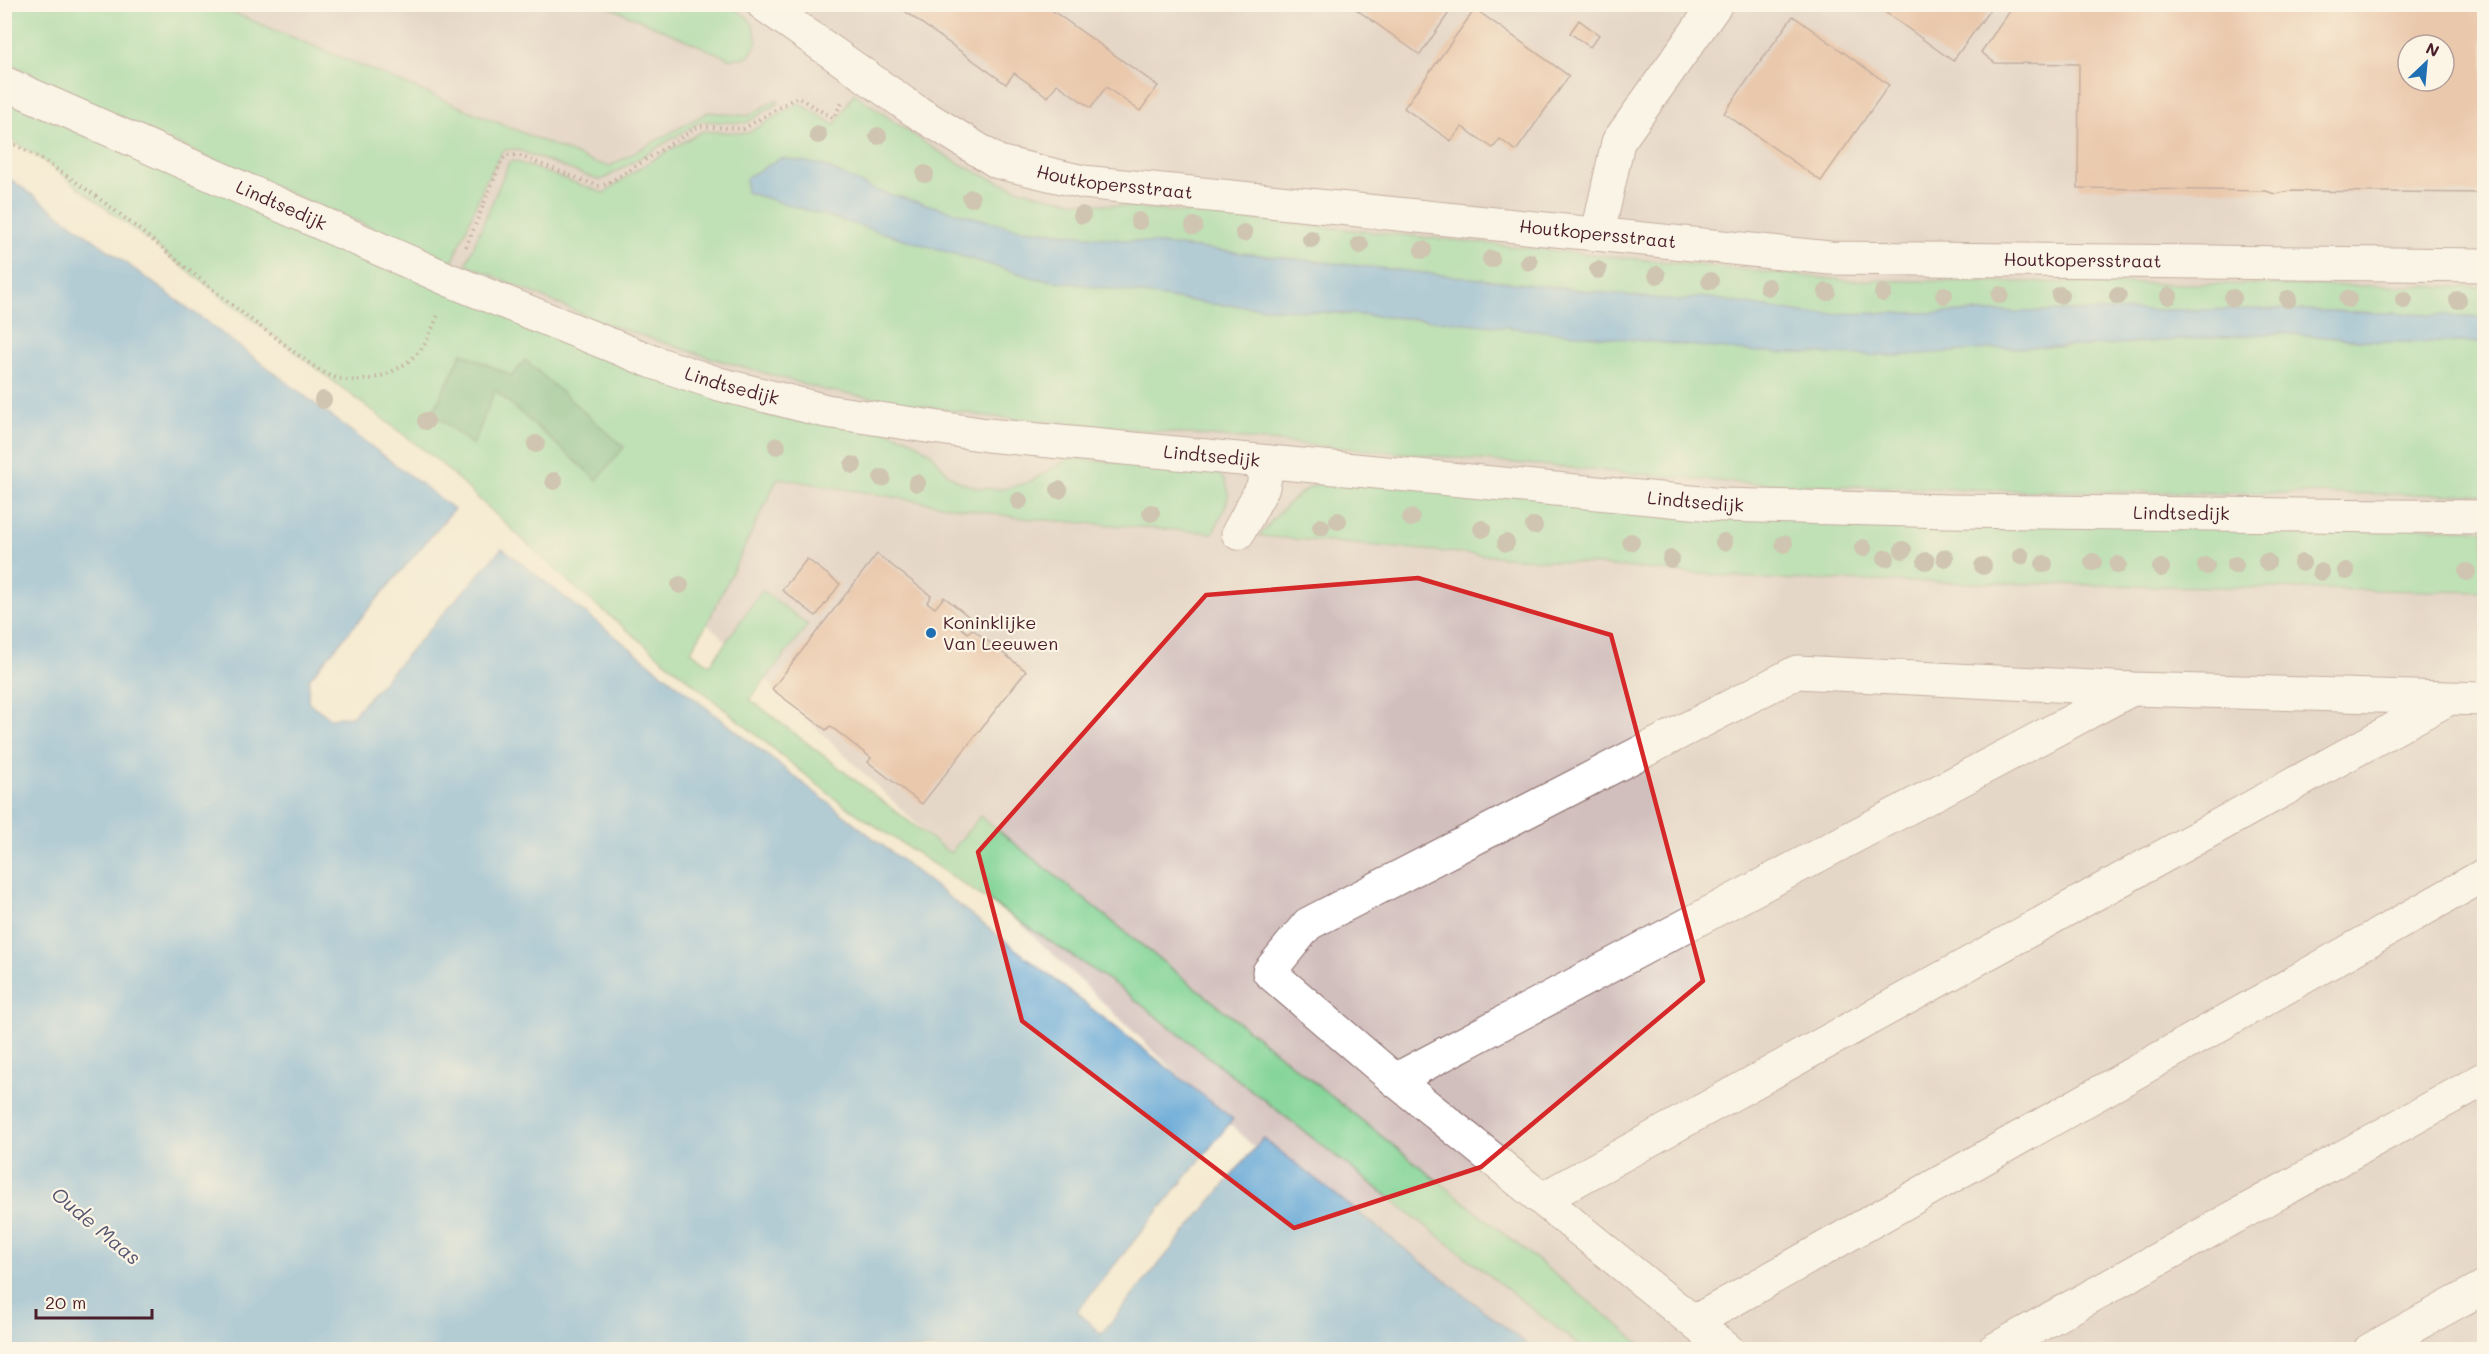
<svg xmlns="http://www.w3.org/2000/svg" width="2489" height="1354" viewBox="0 0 2489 1354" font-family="Mali,sans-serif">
<rect width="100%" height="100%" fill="#fcf5e5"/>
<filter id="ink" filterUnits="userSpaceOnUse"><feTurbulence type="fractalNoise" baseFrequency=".0167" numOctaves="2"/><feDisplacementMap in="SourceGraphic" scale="12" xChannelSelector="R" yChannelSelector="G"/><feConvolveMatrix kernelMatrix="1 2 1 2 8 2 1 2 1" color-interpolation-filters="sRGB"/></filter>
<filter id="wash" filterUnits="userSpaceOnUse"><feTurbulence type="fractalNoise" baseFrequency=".008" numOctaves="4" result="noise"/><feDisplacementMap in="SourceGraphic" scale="24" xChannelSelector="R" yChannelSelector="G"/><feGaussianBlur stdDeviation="1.35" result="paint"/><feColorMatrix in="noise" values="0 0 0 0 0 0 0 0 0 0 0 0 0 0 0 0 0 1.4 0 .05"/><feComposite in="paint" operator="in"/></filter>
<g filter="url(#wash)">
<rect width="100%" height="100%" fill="#f5ebd2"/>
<path fill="#d1bfbd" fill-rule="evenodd" d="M61,5h2423v1344h-1019zM2408,45h36v36h-36z"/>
<g fill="#7fd396" stroke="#647960" stroke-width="1.5" fill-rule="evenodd">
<path d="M4,5h211l378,157 17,4 98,-54 40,4 29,-17 2,4 -33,20 -44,-2 -98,58 -6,1 -83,-31 -12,1 -18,33 -32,78c-152,-62 -303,-125 -448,-200z"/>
<polygon points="605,5 730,5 748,18 753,25 757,42 749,57 730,59"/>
<path d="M854,93c76,54 129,97 226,109l763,78 641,7v30l-208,-8 -468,5 -105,-17 -24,4 -665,-73 -137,-37 -55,-26 -75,27 288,86 177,26 233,17 559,27 82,-2 196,-13 101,9h101v153l-450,-4 -294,-8 -755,-67 -160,-26 -117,-33 -108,-35 -134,-58 43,-102 5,-1 90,32 34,-24 64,-38 46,2 51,-30 36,22z"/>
<path d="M4,99l179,79 729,262 20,14 16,20 12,8 18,6 25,1 13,-3 15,-5 39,-23 147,14c23,18 5,40 -4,61l-193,-15 -242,-40 -71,146 -16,27 19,14 52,-75 46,35 -58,74 200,154 30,-37 636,507 30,26h-62l-468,-364 -277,-183 -265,-215 -136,-126 -397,-302 -36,-23zM462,353l50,24 85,102 -102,-89 -62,23z"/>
<path d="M1322,482l1162,48v62l-722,-13 -503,-43c19,-22 35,-44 63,-54z"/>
</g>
<polygon fill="#67b57f" stroke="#586a55" stroke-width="1.5" points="462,353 512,376 525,360 624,447 597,480 495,390 473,445 433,413"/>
<g fill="#63a7d8" stroke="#566382" stroke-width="1.5">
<polygon points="781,158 822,165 877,191 1014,228 1679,301 1703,297 1808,314 2276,309 2484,317 2484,342 2383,342 2282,333 2086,346 2004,348 1893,356 1757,352 1445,321 1212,304 1035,278 746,192 746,178"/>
<polygon points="5,175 207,322 454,509 309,679 308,702 330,718 352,716 502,548 1233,1119 1077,1311 1101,1334 1263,1138 1533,1349 5,1349"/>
</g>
<g id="blocks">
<g fill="#dc9e7f" fill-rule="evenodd">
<polygon points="895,4 1043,4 1158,86 1140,111 1106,87 1091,108 1057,84 1048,97 1014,73 1006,84"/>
<polygon points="1349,4 1455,4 1420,55"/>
<polygon points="1874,4 1994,4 1953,61"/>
<path d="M2015,4h469v189l-194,-2 -15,3 -9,-3 -188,-3 1,-124 -84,-1 -14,-11zM2408,45h36v36h-36z"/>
<polygon points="1475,9 1569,76 1516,151 1500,139 1493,148 1462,127 1451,141 1404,108"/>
<polygon points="1793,16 1889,85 1821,181 1724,113"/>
<polygon points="1579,20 1599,35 1590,47 1570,33"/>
<polygon points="877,554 931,596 927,602 935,608 944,597 968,616 960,627 968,633 972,629 1026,671 922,804 868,762 871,758 830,726 826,730 772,689"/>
<polygon points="807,559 840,584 816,616 782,590"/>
</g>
</g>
</g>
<g filter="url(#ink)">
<use href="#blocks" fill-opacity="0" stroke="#866665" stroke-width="1.5"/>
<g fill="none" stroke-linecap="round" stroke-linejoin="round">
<defs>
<g id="minor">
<path id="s1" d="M763,4l151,106 84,52 85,20 747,76 654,7"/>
<path id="s2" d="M4,83l448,198 201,81 66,22 107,27 161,24 736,70 225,6 536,6"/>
<polyline points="1598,233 1618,142 1716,4"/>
<polyline points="1238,533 1263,487 1268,462"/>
<polyline points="1395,1080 2132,689"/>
<polyline points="1544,1198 2448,699"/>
<polyline points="1694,1322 2484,875"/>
<polyline points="1728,1350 1395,1080 1269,972 1308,924 1797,672 2132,689 2484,699"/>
<polyline points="1994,1350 2484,1079"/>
<polyline points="2370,1350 2484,1287"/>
</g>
</defs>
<use href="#minor" stroke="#866665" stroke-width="35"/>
<g stroke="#866665" stroke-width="4" stroke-dasharray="1.5 4.5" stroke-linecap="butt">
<path d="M4,139c99,49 182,135 272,199 17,12 45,38 65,41 30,6 62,-8 81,-31 7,-9 11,-23 16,-33"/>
<polyline points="466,247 502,160 507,155 517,155 598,186 607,184 699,126 743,129 797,97 833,118 842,103"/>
</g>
<use href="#minor" stroke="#fff" stroke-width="33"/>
<defs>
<polyline id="rail" points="2481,1346 2484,1345"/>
</defs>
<use href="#rail" stroke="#4a1f2b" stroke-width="7"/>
<use href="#rail" stroke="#fcf5e5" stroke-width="4.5" stroke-dasharray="14" stroke-linecap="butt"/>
</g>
<g fill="#a09888">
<circle cx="818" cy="135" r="9"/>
<circle cx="878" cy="136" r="9"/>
<circle cx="925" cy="174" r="9"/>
<circle cx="971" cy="198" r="9"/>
<circle cx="1082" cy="215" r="9"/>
<circle cx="1139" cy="221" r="9"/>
<circle cx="1194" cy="226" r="9"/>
<circle cx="1244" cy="233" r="9"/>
<circle cx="1311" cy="239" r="9"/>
<circle cx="1360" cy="245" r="9"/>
<circle cx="1423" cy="250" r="9"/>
<circle cx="1491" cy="259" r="9"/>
<circle cx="1529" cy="262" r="9"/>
<circle cx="1598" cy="270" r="9"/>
<circle cx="1657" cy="275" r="9"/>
<circle cx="1710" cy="281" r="9"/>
<circle cx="1768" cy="287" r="9"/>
<circle cx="1827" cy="292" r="9"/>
<circle cx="1883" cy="293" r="9"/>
<circle cx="1944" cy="295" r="9"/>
<circle cx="2000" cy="295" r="9"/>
<circle cx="2060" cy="295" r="9"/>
<circle cx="2118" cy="296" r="9"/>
<circle cx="2169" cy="296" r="9"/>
<circle cx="2233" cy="298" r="9"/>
<circle cx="2288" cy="299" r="9"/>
<circle cx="2348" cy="299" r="9"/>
<circle cx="2404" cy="300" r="9"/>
<circle cx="2458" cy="300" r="9"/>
<circle cx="323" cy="400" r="9"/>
<circle cx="426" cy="421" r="9"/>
<circle cx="536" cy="444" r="9"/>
<circle cx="777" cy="446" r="9"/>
<circle cx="853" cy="465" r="9"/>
<circle cx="882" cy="478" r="9"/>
<circle cx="554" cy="481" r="9"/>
<circle cx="917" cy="483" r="9"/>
<circle cx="1059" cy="490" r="9"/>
<circle cx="1019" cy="501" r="9"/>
<circle cx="1151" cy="513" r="9"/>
<circle cx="1411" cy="518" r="9"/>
<circle cx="1338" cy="521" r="9"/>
<circle cx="1534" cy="526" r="9"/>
<circle cx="1321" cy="527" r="9"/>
<circle cx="1482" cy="529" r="9"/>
<circle cx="1631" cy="542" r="9"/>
<circle cx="1724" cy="542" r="9"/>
<circle cx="1506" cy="543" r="9"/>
<circle cx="1784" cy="544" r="9"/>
<circle cx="1863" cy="548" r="9"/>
<circle cx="1903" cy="550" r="9"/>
<circle cx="2021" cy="556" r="9"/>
<circle cx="1886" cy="558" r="9"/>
<circle cx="1945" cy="558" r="9"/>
<circle cx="1671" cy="559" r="9"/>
<circle cx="1926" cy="561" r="9"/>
<circle cx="2093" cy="562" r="9"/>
<circle cx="2267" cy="562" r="9"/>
<circle cx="2302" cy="563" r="9"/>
<circle cx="2044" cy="564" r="9"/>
<circle cx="2118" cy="565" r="9"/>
<circle cx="2235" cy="565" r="9"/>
<circle cx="1983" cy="566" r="9"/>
<circle cx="2206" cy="566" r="9"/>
<circle cx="2161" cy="568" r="9"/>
<circle cx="2346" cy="571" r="9"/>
<circle cx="2321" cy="572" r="9"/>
<circle cx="2467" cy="572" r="9"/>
<circle cx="680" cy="585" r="9"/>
</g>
</g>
<path d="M0 0H2489V1354H0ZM1418,578l193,57 92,346 -222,186 -187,61 -272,-207 -44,-169 228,-257z" fill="#f5ebd2" fill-opacity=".55" fill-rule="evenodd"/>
<path fill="none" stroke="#d62828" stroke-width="4.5" stroke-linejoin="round" d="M1418,578l193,57 92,346 -222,186 -187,61 -272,-207 -44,-169 228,-257z"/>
<circle fill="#1f6fb2" stroke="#fcf5e5" stroke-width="2" cx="931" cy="633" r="6"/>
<g text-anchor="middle" stroke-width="4.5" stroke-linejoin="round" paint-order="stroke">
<g font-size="18" fill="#4a1f2b" stroke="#fcf5e5">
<text dy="6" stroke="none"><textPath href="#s1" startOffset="402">Houtkopersstraat</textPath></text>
<text dy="6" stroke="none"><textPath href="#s2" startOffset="303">Lindtsedijk</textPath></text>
<text dy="6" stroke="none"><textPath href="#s1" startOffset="888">Houtkopersstraat</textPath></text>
<text dy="6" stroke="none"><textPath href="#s1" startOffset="1374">Houtkopersstraat</textPath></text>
<text dy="6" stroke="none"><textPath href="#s2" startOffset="789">Lindtsedijk</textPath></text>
<text dy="6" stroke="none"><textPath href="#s2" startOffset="1275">Lindtsedijk</textPath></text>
<text dy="6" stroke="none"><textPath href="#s2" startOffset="1761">Lindtsedijk</textPath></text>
<text dy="6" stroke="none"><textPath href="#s2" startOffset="2247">Lindtsedijk</textPath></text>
</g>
<g font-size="18" fill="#4a1f2b" stroke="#fcf5e5" text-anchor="start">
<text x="943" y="629">Koninklijke<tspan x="943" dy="21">Van Leeuwen</tspan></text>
</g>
<g font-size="20" font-style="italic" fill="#545570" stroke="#fcf5e5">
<text transform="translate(96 1226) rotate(40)" y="7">Oude Maas</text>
</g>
</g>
<rect width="2489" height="1354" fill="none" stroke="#fcf5e5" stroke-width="24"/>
<g transform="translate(2426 63) rotate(26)"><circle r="28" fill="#fcf5e5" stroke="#b59f9b" stroke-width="1.5"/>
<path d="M0-4.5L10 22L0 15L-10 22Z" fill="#1f6fb2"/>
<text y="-9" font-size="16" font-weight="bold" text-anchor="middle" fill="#4a1f2b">N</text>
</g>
<path d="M36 1309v9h116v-9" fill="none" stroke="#4a1f2b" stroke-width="3"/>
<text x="45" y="1309" font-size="18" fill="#4a1f2b" stroke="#fcf5e5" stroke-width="4.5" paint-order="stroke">20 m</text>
</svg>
